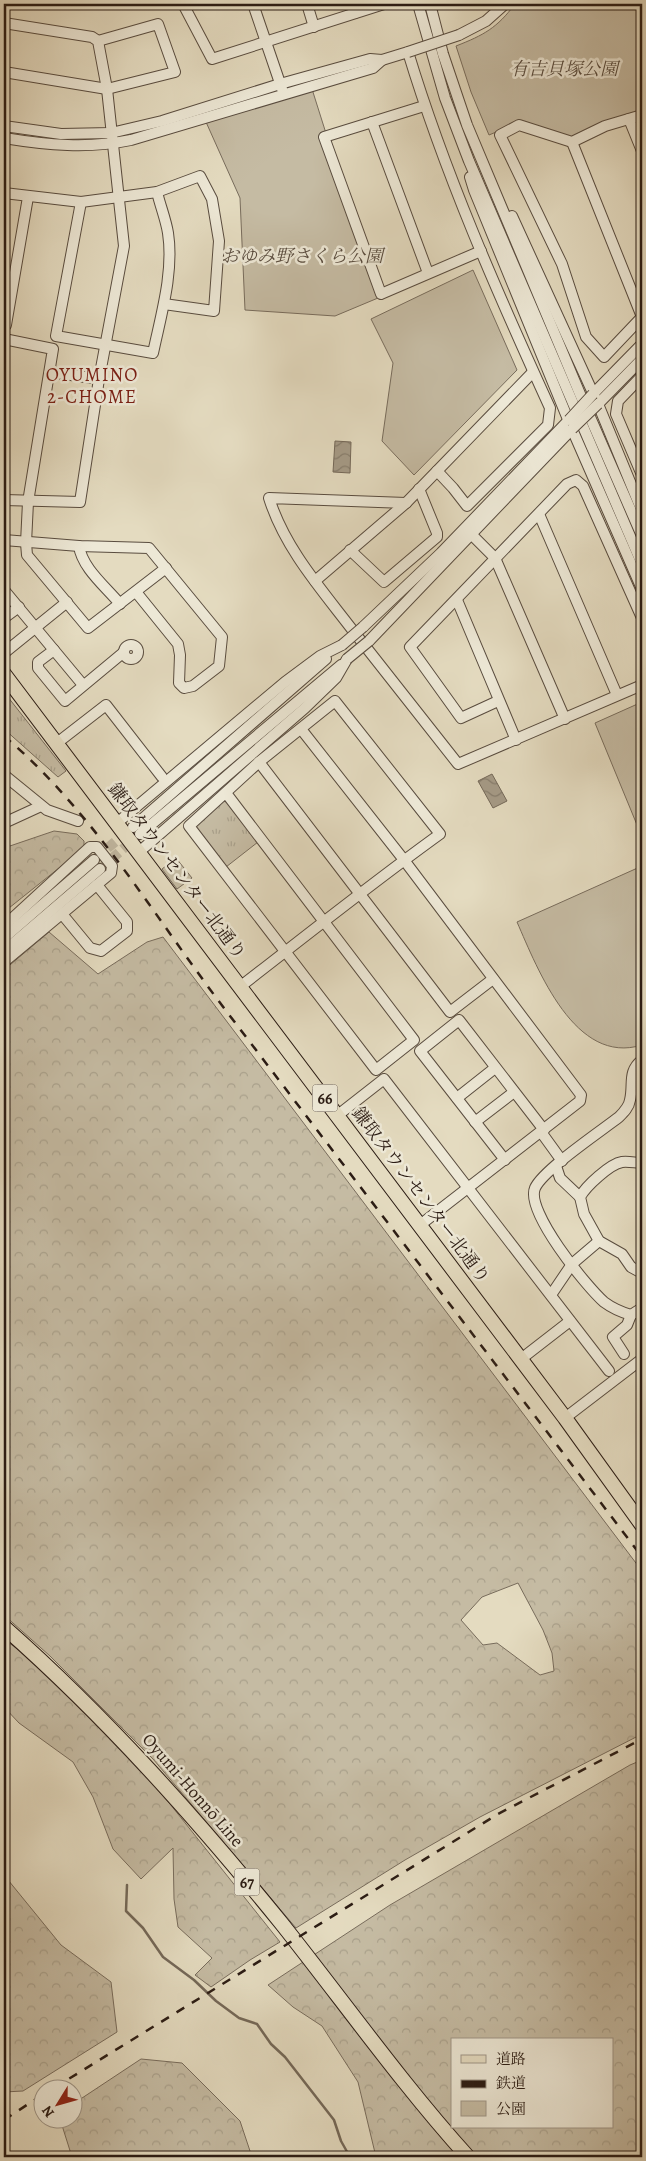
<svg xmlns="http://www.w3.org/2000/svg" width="646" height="2161" viewBox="0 0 646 2161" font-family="Alegreya,'Noto Serif JP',serif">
<defs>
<pattern id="grass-tufts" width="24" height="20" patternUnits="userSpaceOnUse" patternTransform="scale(1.25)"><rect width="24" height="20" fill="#c5bba3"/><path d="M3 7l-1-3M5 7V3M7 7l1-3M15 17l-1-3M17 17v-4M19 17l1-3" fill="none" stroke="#a9a08b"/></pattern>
<pattern id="forest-crowns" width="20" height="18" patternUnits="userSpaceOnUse" patternTransform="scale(1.25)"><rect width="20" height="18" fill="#c5bba3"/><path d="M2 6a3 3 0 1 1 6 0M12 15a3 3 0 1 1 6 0" fill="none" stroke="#a9a08b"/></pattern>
<pattern id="water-waves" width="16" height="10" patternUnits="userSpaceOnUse" patternTransform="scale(1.25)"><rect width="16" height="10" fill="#a59a86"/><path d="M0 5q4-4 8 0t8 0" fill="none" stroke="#877d6c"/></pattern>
</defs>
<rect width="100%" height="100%" fill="#e4dbc0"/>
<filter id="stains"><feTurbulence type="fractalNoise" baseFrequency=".004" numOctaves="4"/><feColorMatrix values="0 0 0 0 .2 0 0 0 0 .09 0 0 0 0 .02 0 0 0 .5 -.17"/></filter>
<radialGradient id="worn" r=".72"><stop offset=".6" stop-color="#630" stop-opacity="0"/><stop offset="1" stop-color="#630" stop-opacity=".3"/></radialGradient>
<g fill="url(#grass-tufts)" stroke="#786c5c">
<polygon points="4,692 66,771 58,777 4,729"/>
<polygon points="222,801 227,802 258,842 226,867 195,828 195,824"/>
<polygon points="176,858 192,878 177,889 162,869"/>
</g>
<g fill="url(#forest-crowns)" stroke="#786c5c" fill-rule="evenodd">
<polygon points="54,831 77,834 84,841 84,848 4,912 4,848"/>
<path d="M49,932l49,42 49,-32 16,-5 479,634v163l-162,83 -75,43 -109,68 -143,-169 -103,-103 -46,-41v-645zM518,1583l25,47 9,23 2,18 -14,4 -43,-32 -14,2 -22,-25 21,-23z"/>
<polygon points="4,1639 24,1654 114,1740 170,1804 280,1942 250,1960 211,1987 195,1975 212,1958 178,1927 174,1899 173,1848 141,1879 113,1849 93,1797 73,1762 19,1723 4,1707"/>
<path d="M642,1760v397h-266l-18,-75 -36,-56 -29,-19 -25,-22 122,-80 240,-140zM452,2040h160v87h-160z"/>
<polygon points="4,1875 61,1945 111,1982 117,2032 23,2091 4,2092"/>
<polygon points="141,2059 182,2063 240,2121 252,2157 72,2157 60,2119 72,2118 73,2104"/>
</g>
<g fill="#c5bba3" stroke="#786c5c">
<path d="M515,4h127v107l-72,29 -50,-18 -31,13 -18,-43 -15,-46c28,-11 41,-18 59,-42z"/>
<polygon points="312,89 378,298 335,316 245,310 240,198 206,122"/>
<polygon points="473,270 517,370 414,475 382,441 393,363 371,319"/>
<polygon points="642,702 642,837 595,723"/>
<path d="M642,866v179c-67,21 -104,-75 -125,-123z"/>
</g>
<g fill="url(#water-waves)" stroke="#746858">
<polygon points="335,441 351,442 350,473 333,472"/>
<polygon points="492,774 507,801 493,808 478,781"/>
</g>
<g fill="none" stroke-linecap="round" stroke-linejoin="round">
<polyline stroke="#746858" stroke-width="2.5" points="127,1885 126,1911 143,1928 163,1957 194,1980 216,2001 239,2018 257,2024 271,2044 285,2057 334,2120 341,2141 350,2157"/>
<g stroke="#bfb59e" stroke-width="10" stroke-dasharray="10 5" stroke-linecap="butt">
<polyline points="96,858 129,830"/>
<polyline points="100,869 140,834"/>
</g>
<defs>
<g id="minor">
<polyline points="183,4 212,59 384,4"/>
<polyline points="253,4 282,89"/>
<polyline points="307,4 314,27"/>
<polyline points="352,4 355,13"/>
<polyline points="418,4 445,98 469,161 642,564"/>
<polyline points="430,4 443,54 467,125 580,394 642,536"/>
<polyline points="4,23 92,37 98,41 107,89 124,246 99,379 80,502 4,500"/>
<polyline points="459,35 486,21 505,4"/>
<polyline points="4,72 107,89 175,72 158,24 98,41"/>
<polyline points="424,106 324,137 381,294 481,251"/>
<polyline points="642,115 605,126 572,142 519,125 500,135 562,264 586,337 604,357 642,317"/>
<polyline points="629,119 642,151"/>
<polyline points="372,122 428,273"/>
<path d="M4,126l57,8 50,-1 51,-12 118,-37 90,-25 12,1 26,-8c37,122 89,240 142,356l-2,17 -81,81 -14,-18 -16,-17"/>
<path d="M4,138c43,7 84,11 127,2l242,-72 9,-8"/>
<polyline points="572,142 642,317"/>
<polyline points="470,177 474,190 572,429 642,589"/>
<polyline points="4,193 81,202 157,192 200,176 212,199 219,241 214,311 164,304"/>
<path d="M81,202l-25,134 97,17c8,-38 21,-81 15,-120 -2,-13 -8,-28 -11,-41"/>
<polyline points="512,216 598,404 642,511"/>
<polyline points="4,325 6,325 28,197"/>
<polyline points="4,339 53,349 28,502 26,543 27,555 88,628 166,568"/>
<polyline points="50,372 99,379"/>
<polyline points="642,376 618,401 616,414 642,475"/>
<polyline points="593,394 642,344"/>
<polyline points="598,404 642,359"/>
<path d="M406,503l-137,-5c16,51 53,92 85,134 35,44 69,88 104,132l184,-79"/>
<polyline points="539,514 617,695"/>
<polyline points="472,535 495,558 565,719"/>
<polyline points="4,540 79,546 149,548 222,637 219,666 193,686 184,688 179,683 180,655 178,644 136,592"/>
<path d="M79,546c3,22 27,41 41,58"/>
<polyline points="350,550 384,582 437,537 437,533 419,489"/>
<polyline points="315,581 406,503 533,372"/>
<polyline points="4,590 83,685"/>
<polyline points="457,600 516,740"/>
<polyline points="4,618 19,607"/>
<polyline points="363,627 441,553 569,420"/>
<polyline points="369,641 572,429"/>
<circle cx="131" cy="652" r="7"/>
<polyline points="54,650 38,662 38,668 65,701 124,652"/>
<polyline points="4,653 67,602"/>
<polyline points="498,701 461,718 410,647 567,484 576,480 583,486 642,618"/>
<polyline points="301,729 404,860 581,1095 580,1101 420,1225"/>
<polyline points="57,743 106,705 162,777"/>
<polyline points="259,762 450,1012 493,979"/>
<polyline points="4,775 47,810 78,821"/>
<path d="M226,793l188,247 -38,30 -187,-244 70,-64 76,-61 105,133c-68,49 -133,101 -199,152"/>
<polyline points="4,823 41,806"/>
<polyline points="117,823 285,682 320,656 342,645"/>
<polyline points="133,827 326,659"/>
<polyline points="140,834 341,665"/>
<polyline points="139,852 305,708 336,678 347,659"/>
<polyline points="62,914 90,948 101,951 127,931 127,922 97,885"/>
<polyline points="4,926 90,847 97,847 112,866 111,873 4,962"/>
<polyline points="4,938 94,860"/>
<polyline points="4,951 100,869"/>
<path d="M642,1060c-15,12 -8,24 -12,40 -1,7 -6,12 -11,17 -18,14 -76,53 -84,71 -10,23 51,98 69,114 8,6 17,10 27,13l11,-7"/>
<polyline points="457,1098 495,1068"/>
<polyline points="338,1115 384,1079 609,1371"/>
<polyline points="475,1122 514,1092"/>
<polyline points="541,1132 562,1161"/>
<polyline points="505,1160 420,1051 459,1020 544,1130"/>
<path d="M642,1163c-6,0 -14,-2 -20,-1 -12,2 -36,24 -42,35l4,17 15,27 23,13 9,13 11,6"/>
<polyline points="556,1166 560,1178 580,1197"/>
<polyline points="551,1295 572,1264 599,1241"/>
<polyline points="624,1354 613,1337 627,1325 631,1315"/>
<polyline points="521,1359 570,1321"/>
<polyline points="565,1418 642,1359"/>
</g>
<g id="major">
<polyline points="4,674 565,1418 642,1525"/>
<path d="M4,1627c102,90 192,191 278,297 62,78 120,160 186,233"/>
</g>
</defs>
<use href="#minor" stroke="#594c3f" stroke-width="12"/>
<use href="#major" stroke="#2b1c14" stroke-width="16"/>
<use href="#minor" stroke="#ede8d6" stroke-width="10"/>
<use href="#major" stroke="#e4dbc0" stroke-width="14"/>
<g stroke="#2b1c14" stroke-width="2.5" stroke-dasharray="9 9" stroke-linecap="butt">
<path d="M4,736c90,76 151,182 223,276 138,181 277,363 415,545"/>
<polyline points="54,2088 498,1814 642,1739"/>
<polyline points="4,2120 42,2095"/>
</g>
<defs>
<g id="minor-bridge">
<polyline points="408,52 459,35"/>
<polyline points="569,420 593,394"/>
<polyline points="572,429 598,404"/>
<polyline points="342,645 363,627"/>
<polyline points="347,659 369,641"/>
</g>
</defs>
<use href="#minor-bridge" stroke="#594c3f" stroke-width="12" stroke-linecap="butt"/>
<use href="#minor-bridge" stroke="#ede8d6" stroke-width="10"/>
</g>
<g text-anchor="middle" stroke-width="5" stroke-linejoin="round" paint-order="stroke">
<g fill="#ede8d6" stroke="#65594e" stroke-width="1">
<rect x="312.5" y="1084.5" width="25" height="27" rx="4"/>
<rect x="234.5" y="1868.5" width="25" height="27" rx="4"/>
</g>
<g font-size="16" font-weight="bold" fill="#2b1c14">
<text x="325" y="1104">66</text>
<text x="247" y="1888">67</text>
</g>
<g font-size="18" font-style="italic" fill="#594c3f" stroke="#ede8d6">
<text x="564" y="75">有吉貝塚公園</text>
<text x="302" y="262">おゆみ野さくら公園</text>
</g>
<g font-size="18" fill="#2b1c14" stroke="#ede8d6">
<text transform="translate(177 871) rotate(53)" y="6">鎌取タウンセンター北通り</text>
<text transform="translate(421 1195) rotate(53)" y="6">鎌取タウンセンター北通り</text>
<text transform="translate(193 1790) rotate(49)" y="6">Oyumi-Honnō Line</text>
</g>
<g font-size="19" letter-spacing="1" fill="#7a1f14" stroke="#ede8d6">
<text x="92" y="381">OYUMINO<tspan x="92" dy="22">2-CHOME</tspan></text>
</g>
</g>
<rect width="646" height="2161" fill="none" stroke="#e4dbc0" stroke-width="20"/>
<rect x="5" y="5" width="636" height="2151" fill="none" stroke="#2b1c14" stroke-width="2.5"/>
<rect x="10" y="10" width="626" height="2141" fill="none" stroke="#2b1c14"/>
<rect x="451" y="2038" width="162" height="90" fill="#ede8d6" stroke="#9f9688"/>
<rect x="461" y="2055" width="25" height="8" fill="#e4dbc0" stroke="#9f9688"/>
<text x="496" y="2064" font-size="15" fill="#2b1c14">道路</text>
<rect x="461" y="2080" width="25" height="8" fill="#2b1c14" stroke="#9f9688"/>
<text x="496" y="2088" font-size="15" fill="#2b1c14">鉄道</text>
<rect x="461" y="2101" width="25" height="15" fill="#c5bba3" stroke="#9f9688"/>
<text x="496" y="2114" font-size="15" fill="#2b1c14">公園</text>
<g transform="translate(58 2104) rotate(233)"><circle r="24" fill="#ede8d6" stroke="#9f9688"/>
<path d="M0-4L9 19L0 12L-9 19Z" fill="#8f2418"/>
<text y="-8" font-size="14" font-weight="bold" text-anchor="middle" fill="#2b1c14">N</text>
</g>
<rect width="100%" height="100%" filter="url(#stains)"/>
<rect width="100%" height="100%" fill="url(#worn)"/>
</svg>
